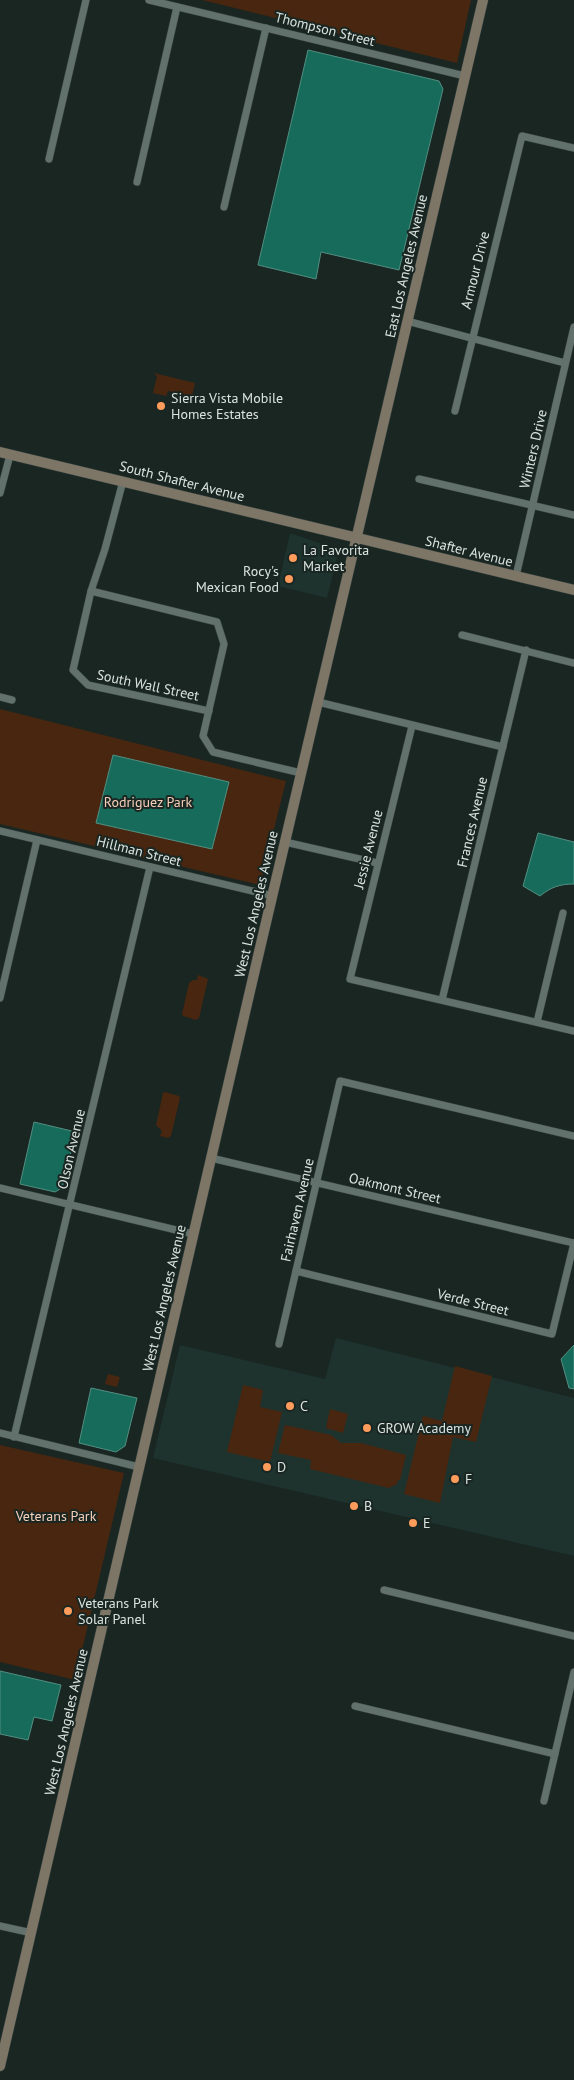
<svg xmlns="http://www.w3.org/2000/svg" width="574" height="2080" viewBox="0 0 574 2080" font-family="'PT Sans',sans-serif">
<rect width="100%" height="100%" fill="#192622"/>
<g fill="#1e332e">
<polygon points="290,533 331,547 337,558 327,598 278,586"/>
<polygon points="336,1338 574,1398 574,1556 153,1458 180,1345 325,1379"/>
</g>
<g fill="#492610">
<polygon points="202,0 471,0 457,63"/>
<polygon points="154,373 195,383 192,396 168,391 166,396 153,393 157,376"/>
<polygon points="0,709 286,781 260,885 0,824"/>
<polygon points="198,975 208,979 199,1018 196,1020 183,1016 182,1014 189,983 193,980 197,980"/>
<polygon points="165,1092 179,1096 180,1098 171,1136 168,1138 160,1136 162,1131 156,1125 163,1093"/>
<polygon points="455,1366 492,1376 476,1442 453,1437 440,1503 404,1494 423,1416 442,1421"/>
<polygon points="108,1374 120,1377 117,1387 105,1384"/>
<polygon points="243,1385 263,1390 260,1407 282,1412 270,1462 227,1452"/>
<polygon points="330,1409 348,1414 343,1433 326,1428"/>
<polygon points="285,1425 331,1435 341,1443 361,1443 406,1455 400,1480 398,1480 397,1484 389,1488 310,1469 311,1460 278,1453"/>
<polygon points="0,1445 124,1473 75,1680 0,1662"/>
</g>
<g fill="#176b5a" stroke="#528f82">
<polygon points="308,50 439,81 443,89 399,270 321,252 316,279 258,265"/>
<polygon points="113,755 229,782 212,849 96,823"/>
<path d="M538,833l36,9v42c-14,0 -23,3 -34,12l-17,-10z"/>
<polygon points="34,1122 76,1132 62,1188 55,1192 20,1184"/>
<polygon points="574,1345 574,1389 569,1388 561,1359"/>
<polygon points="91,1388 137,1398 125,1446 116,1452 79,1443"/>
<polygon points="0,1671 61,1685 52,1721 34,1717 28,1740 0,1734"/>
</g>
<g fill="none" stroke-linecap="round" stroke-linejoin="round">
<defs>
<g id="street">
<polyline points="149,0 465,76"/>
<polyline points="49,159 86,0"/>
<polyline points="137,182 177,7"/>
<polyline points="224,207 266,28"/>
<polyline points="407,321 565,363"/>
<polyline points="455,411 522,136 574,148"/>
<polyline points="419,479 574,515"/>
<polyline points="123,481 105,549 91,591 73,670 88,685 209,711"/>
<polyline points="0,493 10,455"/>
<polyline points="516,576 574,327"/>
<polyline points="91,591 217,622 224,644 203,736 213,752 301,773"/>
<polyline points="462,635 574,663"/>
<polyline points="0,697 12,700"/>
<polyline points="318,702 503,747"/>
<polyline points="412,726 350,979 574,1031"/>
<polyline points="0,831 273,896"/>
<polyline points="285,842 377,863"/>
<polyline points="0,998 37,840"/>
<polyline points="442,1000 526,650"/>
<polyline points="537,1022 563,913"/>
<polyline points="211,1158 574,1243"/>
<polyline points="0,1188 193,1234"/>
<polyline points="296,1271 552,1334 574,1243"/>
<polyline points="279,1344 340,1081 574,1136"/>
<polyline points="0,1433 139,1467"/>
<polyline points="14,1437 150,867"/>
<polyline points="384,1590 574,1636"/>
<polyline points="355,1706 555,1754"/>
<polyline points="544,1801 574,1672"/>
<polyline points="0,1926 32,1933"/>
</g>
<g id="secondary">
<polyline points="0,452 574,590"/>
<polyline points="0,2066 260,948 483,0"/>
</g>
</defs>
<use href="#street" stroke="#37423f" stroke-width="8"/>
<use href="#secondary" stroke="#37423f" stroke-width="11"/>
<use href="#street" stroke="#62716c" stroke-width="7"/>
<use href="#secondary" stroke="#7d7566" stroke-width="10"/>
</g>
<g fill="#ff9b5b" stroke="#192622" stroke-width="2">
<circle cx="161" cy="406" r="5"/>
<circle cx="293" cy="558" r="5"/>
<circle cx="289" cy="579" r="5"/>
<circle cx="290" cy="1406" r="5"/>
<circle cx="367" cy="1428" r="5"/>
<circle cx="267" cy="1467" r="5"/>
<circle cx="455" cy="1479" r="5"/>
<circle cx="354" cy="1506" r="5"/>
<circle cx="413" cy="1523" r="5"/>
<circle cx="68" cy="1611" r="5"/>
</g>
<g text-anchor="middle" stroke-width="4" stroke-linejoin="round" paint-order="stroke">
<g font-size="14" fill="#dae3e0" stroke="#192622">
<text transform="translate(325 29) rotate(14)" y="5">Thompson Street</text>
<text transform="translate(406 266) rotate(-77)" y="5">East Los Angeles Avenue</text>
<text transform="translate(475 270) rotate(-76)" y="5">Armour Drive</text>
<text transform="translate(533 449) rotate(-77)" y="5">Winters Drive</text>
<text transform="translate(182 481) rotate(14)" y="5">South Shafter Avenue</text>
<text transform="translate(469 551) rotate(14)" y="5">Shafter Avenue</text>
<text transform="translate(148 685) rotate(12)" y="5">South Wall Street</text>
<text transform="translate(472 822) rotate(-77)" y="5">Frances Avenue</text>
<text transform="translate(368 849) rotate(-76)" y="5">Jessie Avenue</text>
<text transform="translate(139 851) rotate(14)" y="5">Hillman Street</text>
<text transform="translate(256 904) rotate(-77)" y="5">West Los Angeles Avenue</text>
<text transform="translate(71 1149) rotate(-77)" y="5">Olson Avenue</text>
<text transform="translate(395 1188) rotate(13)" y="5">Oakmont Street</text>
<text transform="translate(297 1210) rotate(-77)" y="5">Fairhaven Avenue</text>
<text transform="translate(164 1298) rotate(-77)" y="5">West Los Angeles Avenue</text>
<text transform="translate(473 1302) rotate(14)" y="5">Verde Street</text>
<text transform="translate(66 1722) rotate(-77)" y="5">West Los Angeles Avenue</text>
</g>
<g font-size="14" fill="#dae3e0" stroke="#192622" text-anchor="start">
<text x="171" y="403">Sierra Vista Mobile<tspan x="171" dy="16">Homes Estates</tspan></text>
<text x="303" y="555">La Favorita<tspan x="303" dy="16">Market</tspan></text>
<text x="279" y="576" text-anchor="end">Rocy's<tspan x="279" dy="16">Mexican Food</tspan></text>
<text x="300" y="1411">C</text>
<text x="377" y="1433">GROW Academy</text>
<text x="277" y="1472">D</text>
<text x="465" y="1484">F</text>
<text x="364" y="1511">B</text>
<text x="423" y="1528">E</text>
<text x="78" y="1608">Veterans Park<tspan x="78" dy="16">Solar Panel</tspan></text>
</g>
<g font-size="14" fill="#f6cfb9" stroke="#192622">
<text x="148" y="807">Rodriguez Park</text>
<text x="56" y="1521">Veterans Park</text>
</g>
</g>
</svg>
